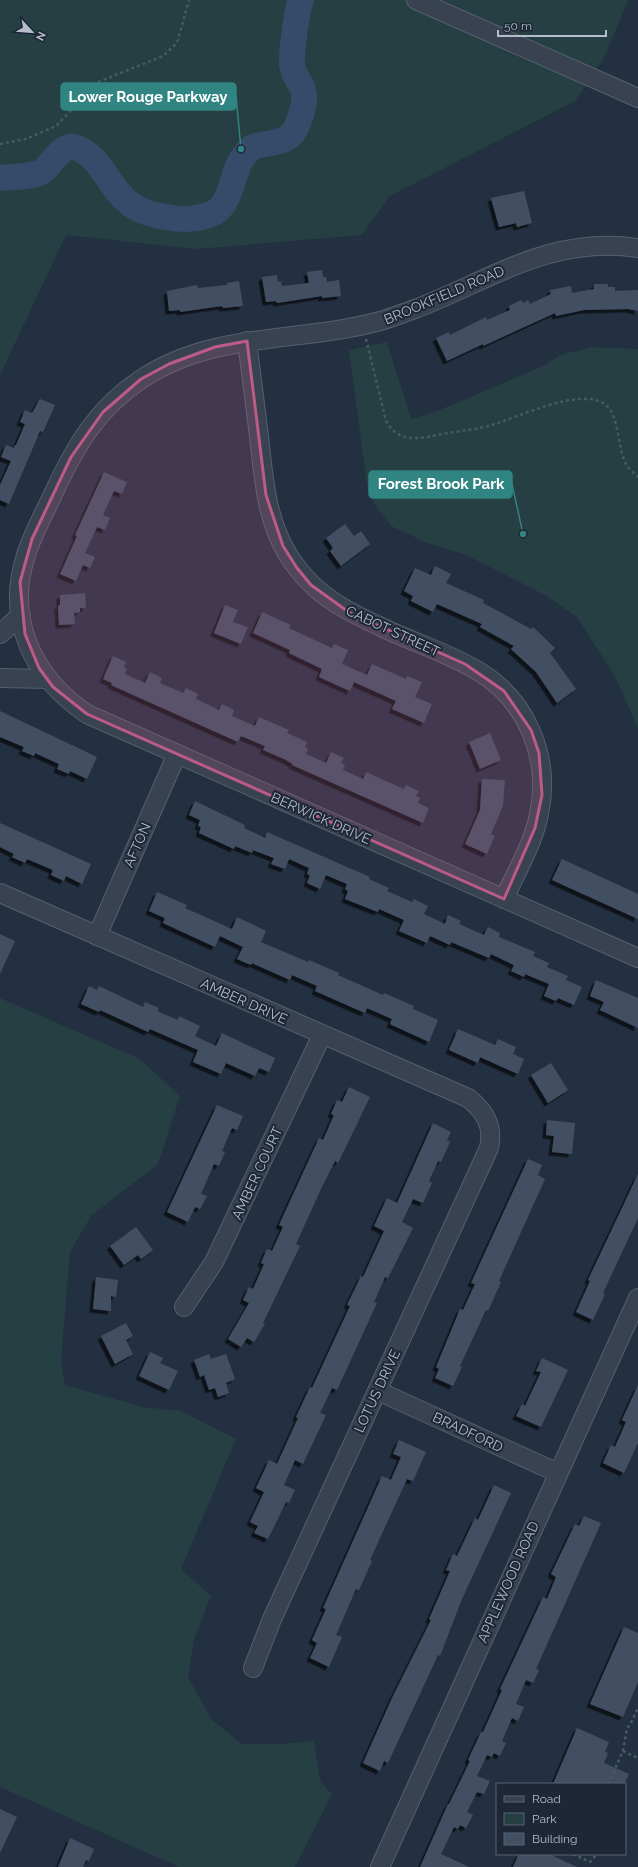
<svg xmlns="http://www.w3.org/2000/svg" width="638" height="1867" viewBox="0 0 638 1867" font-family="Raleway,sans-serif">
<defs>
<filter id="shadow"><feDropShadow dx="-3.5" dy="3.5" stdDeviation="0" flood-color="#0009"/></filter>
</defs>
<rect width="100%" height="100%" fill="#233041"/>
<g fill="#253f42">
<polygon points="0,0 628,0 604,58 575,101 390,196 362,235 196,249 66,235 0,375"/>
<polygon points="387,342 411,419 434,412 464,400 545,365 560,355 592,347 638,349 638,729 616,678 577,617 545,595 466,555 425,542 391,526 374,504 367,485 349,350"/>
<polygon points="0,998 140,1059 180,1096 158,1164 91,1216 70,1252 61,1361 65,1385 143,1407 181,1411 236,1439 181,1569 211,1596 194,1639 188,1677 211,1719 242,1744 282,1744 314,1741 320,1781 332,1794 295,1867 179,1867 0,1787"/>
</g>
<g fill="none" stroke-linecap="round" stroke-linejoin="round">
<path stroke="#364b69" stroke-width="26" d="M0,178c13,-2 34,0 44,-8 7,-7 19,-26 30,-23 28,8 34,41 56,57 15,11 37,14 55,15 11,0 29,-3 36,-12 10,-11 12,-33 20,-47 2,-3 7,-9 10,-12 11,-7 36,-1 45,-20 4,-9 11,-28 7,-38 -3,-9 -10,-15 -11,-25 -1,-10 5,-57 9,-65"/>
</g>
<g fill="#425063" filter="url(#shadow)">
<polygon points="524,191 532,223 517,227 516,223 499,227 491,198"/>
<polygon points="322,270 323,277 326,277 327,282 339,280 341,296 322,298 322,296 277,303 276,301 266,302 262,277 277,275 278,282 281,281 282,286 309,283 307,272"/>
<polygon points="239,281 243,306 223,308 222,306 180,312 180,310 169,311 167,291 197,285 198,288 227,285 227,283"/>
<polygon points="594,284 608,284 608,287 615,287 615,291 638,290 638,311 628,309 584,310 556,316 555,313 483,346 483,344 447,361 436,338 449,332 450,335 486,317 487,320 510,310 509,306 521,300 523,303 528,300 530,304 551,294 550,290 571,286 572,293 594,289"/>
<polygon points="40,399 55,405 43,432 40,431 9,504 0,500 0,485 11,461 1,457 6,445 14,448 15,445 16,445 25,424 20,422 25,410 32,413"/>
<polygon points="104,472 127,482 122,494 114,491 103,515 110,518 105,530 97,527 85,553 95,557 90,568 83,565 76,581 60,574 77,536 75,535"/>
<polygon points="345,524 354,536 361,531 370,544 341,566 330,551 333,548 326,538"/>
<polygon points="435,566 451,574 446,583 484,600 483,603 531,629 533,627 555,648 550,653 576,689 557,703 536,672 511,649 514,646 480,627 482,624 437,604 433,612 411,601 413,596 404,591 415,568 431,575"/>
<polygon points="85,593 86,608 80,608 80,612 74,613 75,624 59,625 58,606 60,605 60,595"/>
<polygon points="225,605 238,610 233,622 248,627 241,644 214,633"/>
<polygon points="262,612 291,625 289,628 332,648 334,644 348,650 342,664 367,675 372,664 406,679 407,676 422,682 415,697 432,704 424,723 392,709 396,701 354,682 350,691 319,677 322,669 289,653 290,650 253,633"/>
<polygon points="113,656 126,662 124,667 127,669 125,674 145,683 150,672 162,678 160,683 183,693 186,688 198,694 196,699 219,710 222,704 234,710 232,716 255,726 259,717 289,730 287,733 307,742 305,747 308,749 306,754 326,763 331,752 344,758 341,763 345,765 343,770 363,779 366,772 404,789 406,785 419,791 416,796 420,798 418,803 429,808 423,823 292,765 293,764 284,759 263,750 265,746 241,736 238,742 111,685 112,683 103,679"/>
<polygon points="0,711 97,757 87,779 70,771 69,774 57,769 59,764 35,753 34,756 22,751 24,747 0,737"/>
<polygon points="490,733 501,760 480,769 469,742"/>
<polygon points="482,779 505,780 503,806 491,834 495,836 487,854 465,844 480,810"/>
<polygon points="195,801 245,825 244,828 265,838 267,832 370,877 369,879 389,888 387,891 412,902 414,899 428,906 424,914 445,924 448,915 461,921 459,924 484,935 488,927 500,933 499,937 535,952 533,956 549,963 547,967 568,976 566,980 582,987 574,1005 558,998 556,1001 544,996 549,984 525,974 524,977 511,971 514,965 491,954 489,958 451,942 450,945 430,936 427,943 399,931 404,920 379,909 378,912 345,899 348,891 345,889 347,884 326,875 320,889 307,883 310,875 307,874 309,868 289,859 285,869 271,864 274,858 253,850 252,853 235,846 234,849 199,833 201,827 198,826 200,820 189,815"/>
<polygon points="0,823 91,864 82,884 66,876 64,881 51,875 53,870 27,859 25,863 12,857 14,854 0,847"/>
<polygon points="562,859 638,894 638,919 552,880"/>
<polygon points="157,892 187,905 185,908 232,929 237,917 266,931 261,942 308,962 309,960 339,973 338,975 383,995 384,993 414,1006 413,1009 438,1020 429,1042 390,1024 392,1019 367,1008 365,1013 315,991 317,986 292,975 290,980 252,963 251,965 237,959 243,947 220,936 215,947 163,923 165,918 149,911"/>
<polygon points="0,934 15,941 0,974"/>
<polygon points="596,980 638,998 638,1028 600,1010 604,1002 590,996"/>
<polygon points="89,986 97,990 99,986 143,1007 145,1002 159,1008 157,1011 178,1020 179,1016 200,1026 195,1036 216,1046 222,1033 275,1058 269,1072 259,1068 255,1076 226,1063 221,1074 193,1062 198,1050 150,1029 148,1032 100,1010 99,1012 81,1004"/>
<polygon points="458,1029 495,1045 498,1039 516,1047 513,1054 524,1059 518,1074 480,1057 478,1063 449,1050"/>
<polygon points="551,1063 568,1090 548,1103 531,1075"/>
<polygon points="349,1087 370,1097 338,1163 335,1161 321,1189 296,1244 300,1246 263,1323 265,1324 254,1342 247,1338 241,1347 228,1339 249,1303 243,1300 249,1287 253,1289 264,1264 261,1263 267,1249 272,1251 283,1227 279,1225 319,1138 323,1140 334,1115 331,1114 337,1100 342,1102"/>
<polygon points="217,1105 243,1116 237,1130 232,1128 222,1151 225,1152 219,1166 214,1164 201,1194 207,1196 200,1209 195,1207 188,1222 167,1212"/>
<polygon points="547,1120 575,1123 572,1154 552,1152 554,1136 546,1135"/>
<polygon points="433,1123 451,1132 447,1140 450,1142 441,1162 438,1161 429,1181 432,1183 423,1203 413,1199 402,1222 413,1228 388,1278 385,1277 374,1302 377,1303 337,1390 332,1388 320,1413 326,1415 303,1464 295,1460 284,1485 295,1490 289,1503 286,1502 268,1539 254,1533 258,1526 250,1522 264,1492 256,1488 269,1460 277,1464 298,1418 296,1417 310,1387 312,1388 350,1306 347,1305 361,1276 363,1277 384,1231 374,1226 387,1198 397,1203"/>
<polygon points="528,1159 542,1165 538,1175 545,1179 499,1281 501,1282 488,1311 486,1310 460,1366 462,1367 453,1386 435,1378 439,1369 436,1367 460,1309 463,1310 475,1284 471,1283"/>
<polygon points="638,1174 638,1218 603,1293 605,1294 593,1320 576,1312 590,1281 588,1280"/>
<polygon points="136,1227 153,1250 141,1259 138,1255 124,1265 110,1246"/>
<polygon points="96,1277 118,1280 116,1297 111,1296 111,1311 93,1309"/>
<polygon points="126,1323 133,1336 126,1340 133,1354 115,1364 101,1336"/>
<polygon points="150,1352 163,1358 160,1363 178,1371 169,1390 139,1376"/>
<polygon points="209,1354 211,1359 226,1354 235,1379 226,1383 229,1393 218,1397 215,1388 209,1390 204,1375 200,1377 194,1360"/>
<polygon points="542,1358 568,1370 541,1427 516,1416 522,1404 525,1406 541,1372 536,1371"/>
<polygon points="638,1385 638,1443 624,1473 603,1463 611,1445 615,1447 626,1422 622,1420"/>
<polygon points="399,1440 426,1452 413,1481 407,1479 370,1560 372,1561 359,1590 356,1589 336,1635 342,1637 329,1667 310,1658 317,1643 312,1640 326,1609 323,1608 382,1476 391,1480 401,1457 393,1454"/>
<polygon points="494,1485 511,1493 462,1599 440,1656 438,1655 388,1763 384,1761 380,1771 363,1763 392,1698 431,1620 429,1619 450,1571 446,1570 453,1554 457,1556 475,1518 478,1520"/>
<polygon points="584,1516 601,1523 536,1669 539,1670 533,1683 526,1680 516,1704 524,1707 518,1721 512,1718 502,1741 506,1743 500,1756 494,1753 492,1757 487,1755 477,1776 490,1781 484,1794 477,1792 467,1812 473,1815 466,1828 460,1825 458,1829 454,1827 441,1854 469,1867 420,1867 448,1804 449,1804 470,1761 468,1760 481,1732 483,1732 502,1690 500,1689 543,1597 547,1599 556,1577 551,1574 575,1524 579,1526"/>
<polygon points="624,1627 638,1633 638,1682 623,1717 590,1704"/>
<polygon points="577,1728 609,1742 605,1752 608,1753 604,1763 629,1774 624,1784 553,1784"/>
<polygon points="0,1809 17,1817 0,1853"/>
<polygon points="70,1838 94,1849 89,1861 86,1860 83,1867 58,1867"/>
<polygon points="519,1854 549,1854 577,1867 513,1867"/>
</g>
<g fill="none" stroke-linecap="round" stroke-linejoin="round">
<defs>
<g id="minor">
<polyline points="416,0 638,98"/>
<path d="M638,248c-87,-13 -147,32 -223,61 -12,4 -23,9 -35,12 -80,22 -168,10 -240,59 -43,29 -64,65 -86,112 -9,20 -21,41 -28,63 -21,65 7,122 61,159l551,244"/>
<path d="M247,341c4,32 8,63 12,95 5,47 8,95 39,133 25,33 60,47 96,64 28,12 58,22 84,38 49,29 73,87 61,143 -5,28 -23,58 -35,85"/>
<polyline points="0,634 21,615"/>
<polyline points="0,678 48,679"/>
<path d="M0,893l468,205c17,13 26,28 21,50l-217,471 -19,49"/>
<polyline points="97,936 177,754"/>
<polyline points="184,1307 214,1262 322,1035"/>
<polyline points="378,1391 558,1473"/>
<polyline points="380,1867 638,1298"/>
</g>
</defs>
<use href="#minor" stroke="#56606e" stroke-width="20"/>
<g stroke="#445c5f" stroke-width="2.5" stroke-dasharray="3 3" stroke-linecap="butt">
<polyline points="0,144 26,139 56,126 98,82 163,56 177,43 189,0"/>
<path d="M366,339l20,82c14,24 34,17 57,13 15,-3 30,-4 45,-8 28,-7 95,-42 119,-20 12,10 11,46 20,60 3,4 8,8 11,11"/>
<polyline points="623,1751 638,1758"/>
<polyline points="608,1784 623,1751 627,1728 630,1725 638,1708"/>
<polyline points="573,1854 590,1862 597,1854"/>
</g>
<use href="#minor" stroke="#384251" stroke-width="18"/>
</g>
<path fill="#bc5a88" fill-opacity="0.2" stroke="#bc5a88" stroke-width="3" stroke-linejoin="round" d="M247,341l19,154 17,51 14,22 14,17 39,28 115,51 39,27 27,39 8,23 3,42 -7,33 -31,71 -417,-185 -34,-27 -14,-19 -14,-34 -5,-52 12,-43 39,-82 32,-45 38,-33 28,-15 46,-17z"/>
<g text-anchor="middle" stroke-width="4" stroke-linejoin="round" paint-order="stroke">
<g font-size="14" fill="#b4bdcb" stroke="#1d2736">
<text transform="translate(444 295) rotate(-23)" y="5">BROOKFIELD ROAD</text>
<text transform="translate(393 631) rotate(25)" y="5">CABOT STREET</text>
<text transform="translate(321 818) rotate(24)" y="5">BERWICK DRIVE</text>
<text transform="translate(137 845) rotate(-66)" y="5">AFTON</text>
<text transform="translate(244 1001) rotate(24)" y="5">AMBER DRIVE</text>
<text transform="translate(257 1173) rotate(-65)" y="5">AMBER COURT</text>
<text transform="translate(377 1391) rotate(-65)" y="5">LOTUS DRIVE</text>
<text transform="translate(468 1432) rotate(25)" y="5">BRADFORD</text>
<text transform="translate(508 1582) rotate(-66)" y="5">APPLEWOOD ROAD</text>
</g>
</g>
<path fill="none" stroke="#308481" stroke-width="1.5" d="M241 149L236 96M523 534L512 484"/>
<g fill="#308481" stroke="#1d2736" stroke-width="1.5">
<circle cx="241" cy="149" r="4"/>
<circle cx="523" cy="534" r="4"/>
</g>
<g fill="#308481" stroke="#308481" stroke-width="1.5">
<rect x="61" y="83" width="175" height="27" rx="4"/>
<rect x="369" y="471" width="143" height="27" rx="4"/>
</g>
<g font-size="15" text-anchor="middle" font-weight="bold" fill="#fff">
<text x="148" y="102">Lower Rouge Parkway</text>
<text x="441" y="489">Forest Brook Park</text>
</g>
<rect x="496" y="1783" width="130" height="72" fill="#1d2736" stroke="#596372"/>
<rect x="504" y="1796" width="20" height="6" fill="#384251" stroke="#596372"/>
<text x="532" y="1803" font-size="12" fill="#b4bdcb">Road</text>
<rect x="504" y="1813" width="20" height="12" fill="#253f42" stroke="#596372"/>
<text x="532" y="1823" font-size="12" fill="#b4bdcb">Park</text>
<rect x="504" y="1833" width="20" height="12" fill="#425063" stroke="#596372"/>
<text x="532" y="1843" font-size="12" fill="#b4bdcb">Building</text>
<g transform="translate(32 32) rotate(116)" stroke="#1d2736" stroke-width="3" paint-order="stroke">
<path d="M0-3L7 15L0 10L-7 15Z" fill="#b4bdcb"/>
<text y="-6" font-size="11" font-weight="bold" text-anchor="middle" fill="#b4bdcb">N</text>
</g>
<path d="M498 30v6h108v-6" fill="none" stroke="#b4bdcb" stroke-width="2"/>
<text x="504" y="30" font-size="12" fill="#b4bdcb" stroke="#1d2736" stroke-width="3" paint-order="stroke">50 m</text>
</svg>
